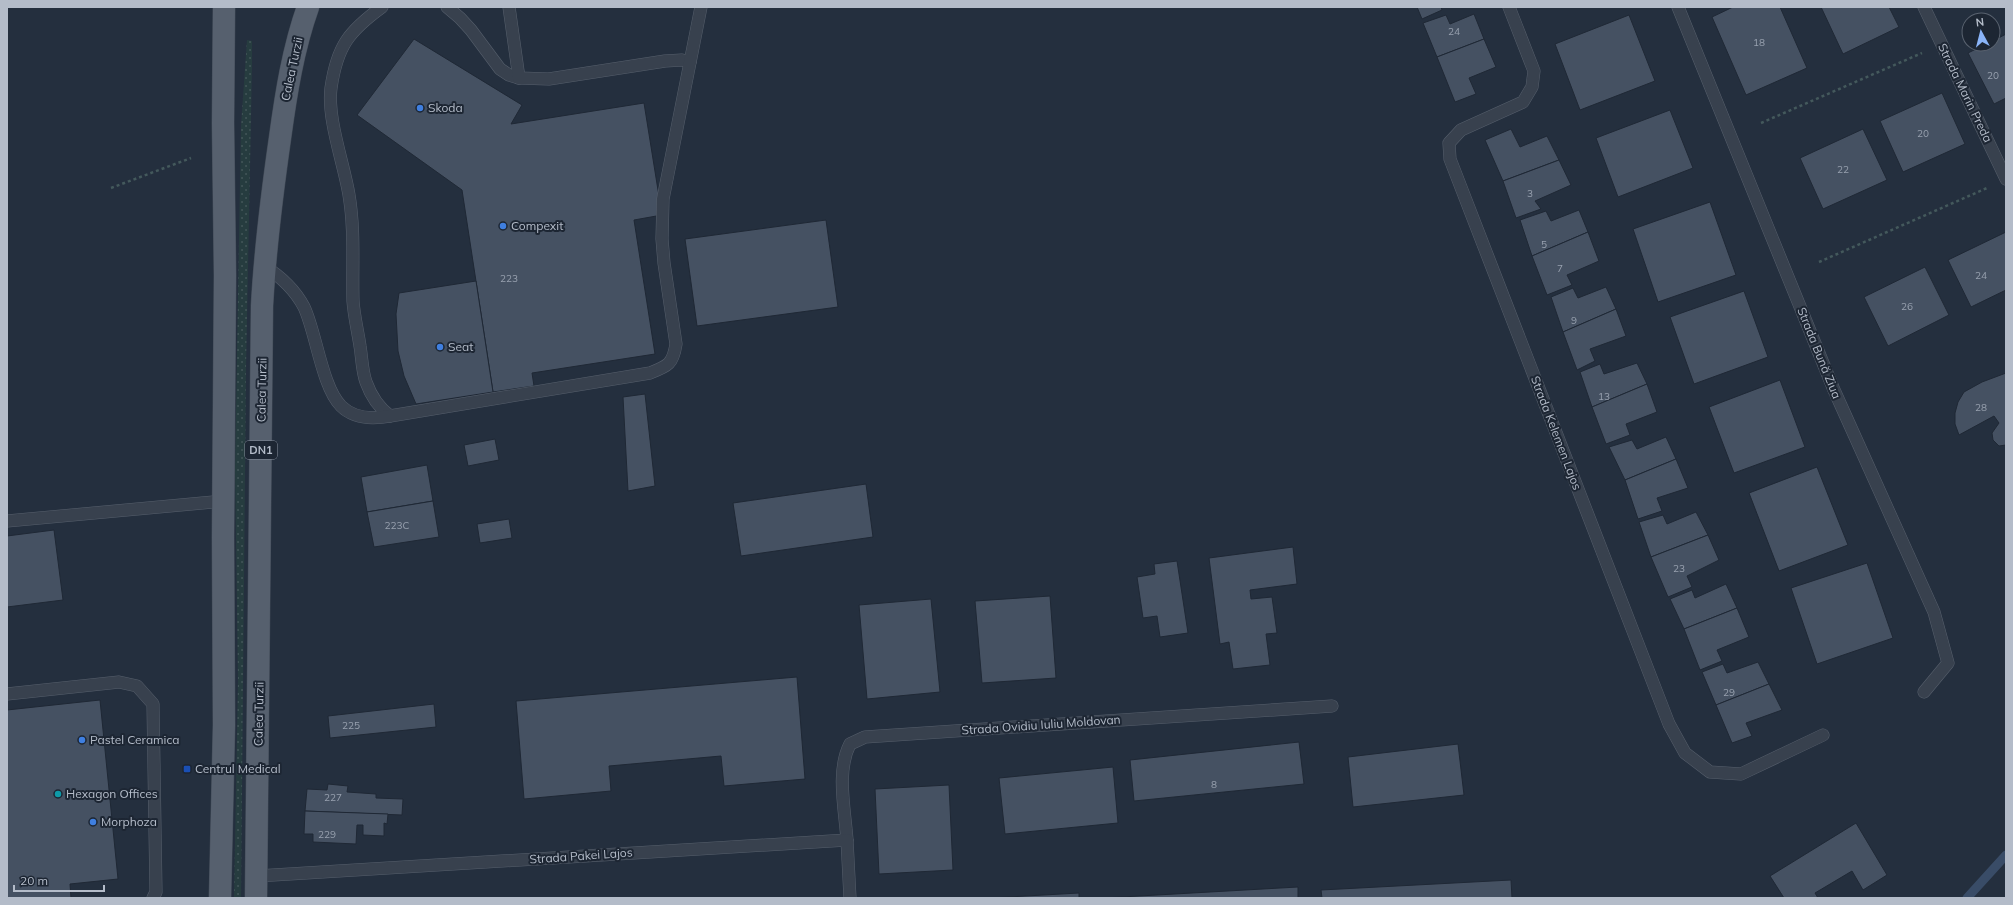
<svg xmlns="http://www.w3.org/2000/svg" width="2013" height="905" viewBox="0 0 2013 905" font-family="Mulish,sans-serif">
<defs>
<pattern id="grass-dots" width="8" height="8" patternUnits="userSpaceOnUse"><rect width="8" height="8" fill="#263c3f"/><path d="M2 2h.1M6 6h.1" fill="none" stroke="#435659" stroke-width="1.8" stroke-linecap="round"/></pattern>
</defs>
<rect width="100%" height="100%" fill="#242f3e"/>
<polygon fill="url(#grass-dots)" points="247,40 252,41 252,66 246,368 241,898 234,898 238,680 235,469 241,126"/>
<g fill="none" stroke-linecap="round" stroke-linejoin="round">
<polyline stroke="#394c67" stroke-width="9" points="1967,898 2006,855"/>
</g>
<g fill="#455162" stroke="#1f2835">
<polygon points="1417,7 1441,7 1442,10 1422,19"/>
<polygon points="1733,7 1780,7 1807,68 1746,95 1712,17"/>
<polygon points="1821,7 1889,7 1899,27 1843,54"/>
<polygon points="1474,14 1484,39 1437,57 1423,23 1446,15 1450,24"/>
<polygon points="1629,15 1655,81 1580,110 1555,44"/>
<polygon points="2006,34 2006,98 1994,104 1968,53 1986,44 1993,44 1993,41"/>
<polygon points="414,39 522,105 511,124 644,103 662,215 634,220 655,354 532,373 534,386 493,392 462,190 357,115"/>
<polygon points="1484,39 1496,67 1469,78 1476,94 1455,102 1437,57"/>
<polygon points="1942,93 1965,144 1903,172 1880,121"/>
<polygon points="1670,110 1693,168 1618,197 1596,138"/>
<polygon points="1511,129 1520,147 1547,136 1559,160 1503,181 1485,140"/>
<polygon points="1863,129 1887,180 1823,209 1800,158"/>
<polygon points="1559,160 1571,185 1535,201 1541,209 1516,218 1503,181"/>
<polygon points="1710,202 1736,275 1658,302 1633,229"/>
<polygon points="1579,210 1588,232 1532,256 1520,220 1546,211 1551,221"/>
<polygon points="826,220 838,307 697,326 685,239"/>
<polygon points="1588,232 1599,261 1567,275 1572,285 1547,295 1532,256"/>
<polygon points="2006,232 2006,290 1971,307 1948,260"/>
<polygon points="1925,267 1949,315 1888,346 1864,297"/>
<polygon points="476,281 493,392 416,404 404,376 398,351 396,314 399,293"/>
<polygon points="1606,287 1616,309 1563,332 1551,297 1573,288 1578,298"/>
<polygon points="1744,291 1768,357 1694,384 1670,317"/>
<polygon points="1616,309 1626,336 1590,349 1595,361 1577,370 1563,332"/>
<polygon points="1637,363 1647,384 1592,407 1580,372 1600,364 1604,374"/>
<polygon points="2006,373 2006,445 1999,446 1993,440 1992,433 1999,423 1994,416 1959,435 1955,424 1955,413 1958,402 1964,392 1982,382"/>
<polygon points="1780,380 1805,447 1734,473 1709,407"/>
<polygon points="1647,384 1657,412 1626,424 1630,435 1606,444 1592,407"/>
<polygon points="645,394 655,486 628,491 623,397"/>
<polygon points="1666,437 1676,459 1625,480 1609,447 1632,440 1637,449"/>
<polygon points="495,439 499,460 468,466 464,445"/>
<polygon points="1676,459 1688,488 1657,498 1662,511 1638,519 1625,480"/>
<polygon points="427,465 433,501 367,512 361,477"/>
<polygon points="1817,467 1848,545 1779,571 1749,493"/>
<polygon points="866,484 873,537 741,556 733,503"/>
<polygon points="433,501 439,537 374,547 367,512"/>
<polygon points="1696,512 1708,535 1651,557 1639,522 1663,515 1667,524"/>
<polygon points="509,519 512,538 480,543 477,524"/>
<polygon points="54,530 63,600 7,607 7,536"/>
<polygon points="1708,535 1719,560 1687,576 1692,587 1668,597 1651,557"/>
<polygon points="1293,547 1297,584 1250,590 1251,599 1272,597 1277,633 1266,634 1270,665 1233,669 1229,642 1220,644 1209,558"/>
<polygon points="1177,561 1188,633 1160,637 1157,616 1143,618 1137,577 1155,574 1154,564"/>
<polygon points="1867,563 1893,638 1817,664 1791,588"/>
<polygon points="1726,584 1737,608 1684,629 1670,599 1692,590 1695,598"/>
<polygon points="1050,596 1056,678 982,683 975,601"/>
<polygon points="931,599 940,692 867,699 859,605"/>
<polygon points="1737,608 1749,637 1717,650 1722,661 1700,670 1684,629"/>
<polygon points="1758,662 1769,684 1716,705 1702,672 1723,664 1727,673"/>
<polygon points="797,677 805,779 724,786 721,756 609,766 611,791 524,799 516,701"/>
<polygon points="1769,684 1782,710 1746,723 1752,736 1732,743 1716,705"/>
<polygon points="100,700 118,879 70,884 71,898 7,898 7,710"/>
<polygon points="434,704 436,727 330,738 328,716"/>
<polygon points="1299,742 1304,784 1134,801 1130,760"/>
<polygon points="1458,744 1464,795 1353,807 1348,757"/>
<polygon points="1113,767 1118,823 1005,834 999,778"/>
<polygon points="328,784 348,786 347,792 376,794 376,798 403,799 402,815 305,811 307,789 327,790"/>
<polygon points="949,785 953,870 879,874 875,789"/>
<polygon points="305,811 388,814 387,824 384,823 384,836 363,835 363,825 357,825 356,844 313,842 313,834 304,834"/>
<polygon points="1856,823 1887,875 1863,890 1852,871 1815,893 1818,898 1784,898 1770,876"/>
<polygon points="1511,880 1512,898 1322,898 1321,890"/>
<polygon points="1298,887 1298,898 1104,898"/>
<polygon points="1079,893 1079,898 991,898"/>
</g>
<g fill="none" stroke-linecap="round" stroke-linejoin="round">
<defs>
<g id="service">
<path d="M382,7c-33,24 -45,39 -51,81 -4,31 13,76 18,107 6,36 3,71 4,106 1,15 5,31 7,45 2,12 2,25 6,36 5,14 12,25 24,34"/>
<polyline points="447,7 460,18 471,30 500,69 509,75 519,78"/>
<polyline points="509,7 519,78 549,79 665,61 682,60 690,62"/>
<polyline points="1509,7 1534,71 1532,87 1523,102 1461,130 1449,143 1450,159 1669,724 1685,753 1710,772 1741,774 1823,735"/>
<polyline points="1678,7 1834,390 1934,612 1948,663 1924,692"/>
<polyline points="1924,7 2006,179"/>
<path d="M264,266c16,10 31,24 40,41 12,25 18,80 37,99 13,13 33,13 49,10l260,-43c18,-7 23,-9 26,-29l-12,-81 -2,-24 1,-40 38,-192"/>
<polyline points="7,521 224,501"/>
<polyline points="7,694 119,682 137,686 153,704 156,892 153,898"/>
<path d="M847,840c-2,-30 -11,-69 3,-96l15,-7 467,-31"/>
<polyline points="257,876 847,840 850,898"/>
</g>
<g id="primary">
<polyline points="220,898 224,725 223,537 225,275 223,123 224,7"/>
<path d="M256,898l6,-592c3,-56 10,-112 18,-168 6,-44 13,-89 28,-131"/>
</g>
</defs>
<use href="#service" stroke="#565f6c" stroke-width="13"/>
<use href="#primary" stroke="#414a57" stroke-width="23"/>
<g stroke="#44595c" stroke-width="2.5" stroke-dasharray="3 3" stroke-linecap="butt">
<polyline points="1761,123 1922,53"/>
<polyline points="111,188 191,158"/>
<polyline points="1819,262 1987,188"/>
</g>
<use href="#service" stroke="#38414e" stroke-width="12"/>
<use href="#primary" stroke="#56606e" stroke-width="22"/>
</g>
<g fill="#3f7fe0" stroke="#1d2633" stroke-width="1.5">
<circle cx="420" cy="108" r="4"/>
<circle cx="503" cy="226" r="4"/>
<circle cx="440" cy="347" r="4"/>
<circle cx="82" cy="740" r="4"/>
<circle cx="93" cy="822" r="4"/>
</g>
<rect fill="#1a4fb4" stroke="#1d2633" stroke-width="1.5" x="183" y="765" width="8" height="8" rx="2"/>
<circle fill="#0f9aa8" stroke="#1d2633" stroke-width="1.5" cx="58" cy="794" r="4"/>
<g text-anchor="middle" stroke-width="4" stroke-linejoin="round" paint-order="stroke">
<g font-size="10" fill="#98a1af">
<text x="1454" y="35">24</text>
<text x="1759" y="46">18</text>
<text x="1993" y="79">20</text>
<text x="1923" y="137">20</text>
<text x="1843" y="173">22</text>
<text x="1530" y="197">3</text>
<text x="1544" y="248">5</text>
<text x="1560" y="272">7</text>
<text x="1981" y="279">24</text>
<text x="509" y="282">223</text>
<text x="1907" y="310">26</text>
<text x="1574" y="324">9</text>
<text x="1604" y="400">13</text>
<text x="1981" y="411">28</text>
<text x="397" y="529">223C</text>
<text x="1679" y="572">23</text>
<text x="1729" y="696">29</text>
<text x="351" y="729">225</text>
<text x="1214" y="788">8</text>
<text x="333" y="801">227</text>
<text x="327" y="838">229</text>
</g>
<rect fill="#1d2633" stroke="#878f9c" stroke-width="1" x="245" y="441" width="32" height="18" rx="3"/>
<g font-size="11" font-weight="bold" fill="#b4bcc9">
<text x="261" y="454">DN1</text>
</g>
<g font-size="12" fill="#b4bcc9" stroke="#1d2633">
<text transform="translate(292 69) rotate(-78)" y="4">Calea Turzii</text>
<text transform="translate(1965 93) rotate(64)" y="4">Strada Marin Preda</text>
<text transform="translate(1819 353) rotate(68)" y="4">Strada Bună Ziua</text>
<text transform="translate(262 390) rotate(-89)" y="4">Calea Turzii</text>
<text transform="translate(1556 433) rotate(69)" y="4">Strada Kelemen Lajos</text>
<text transform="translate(259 714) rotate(-89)" y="4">Calea Turzii</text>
<text transform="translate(1041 725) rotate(-4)" y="4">Strada Ovidiu Iuliu Moldovan</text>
<text transform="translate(581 856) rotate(-4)" y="4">Strada Pakei Lajos</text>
</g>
<g font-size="12" fill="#b4bcc9" stroke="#1d2633" text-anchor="start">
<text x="428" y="112">Skoda</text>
<text x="511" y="230">Compexit</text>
<text x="448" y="351">Seat</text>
<text x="90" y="744">Pastel Ceramica</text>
<text x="195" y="773">Centrul Medical</text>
<text x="66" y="798">Hexagon Offices</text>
<text x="101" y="826">Morphoza</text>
</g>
</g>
<rect width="2013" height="905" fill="none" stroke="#b4bcc9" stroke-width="16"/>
<g transform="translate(1981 32) rotate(353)"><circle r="19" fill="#1d2633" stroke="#59626f"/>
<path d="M0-3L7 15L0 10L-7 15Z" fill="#8ab4f8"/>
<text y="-6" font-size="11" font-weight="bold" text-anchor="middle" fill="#b4bcc9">N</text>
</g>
<path d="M14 885v6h90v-6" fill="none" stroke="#b4bcc9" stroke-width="2"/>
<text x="20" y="885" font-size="12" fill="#b4bcc9" stroke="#1d2633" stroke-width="3" paint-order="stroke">20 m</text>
</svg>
